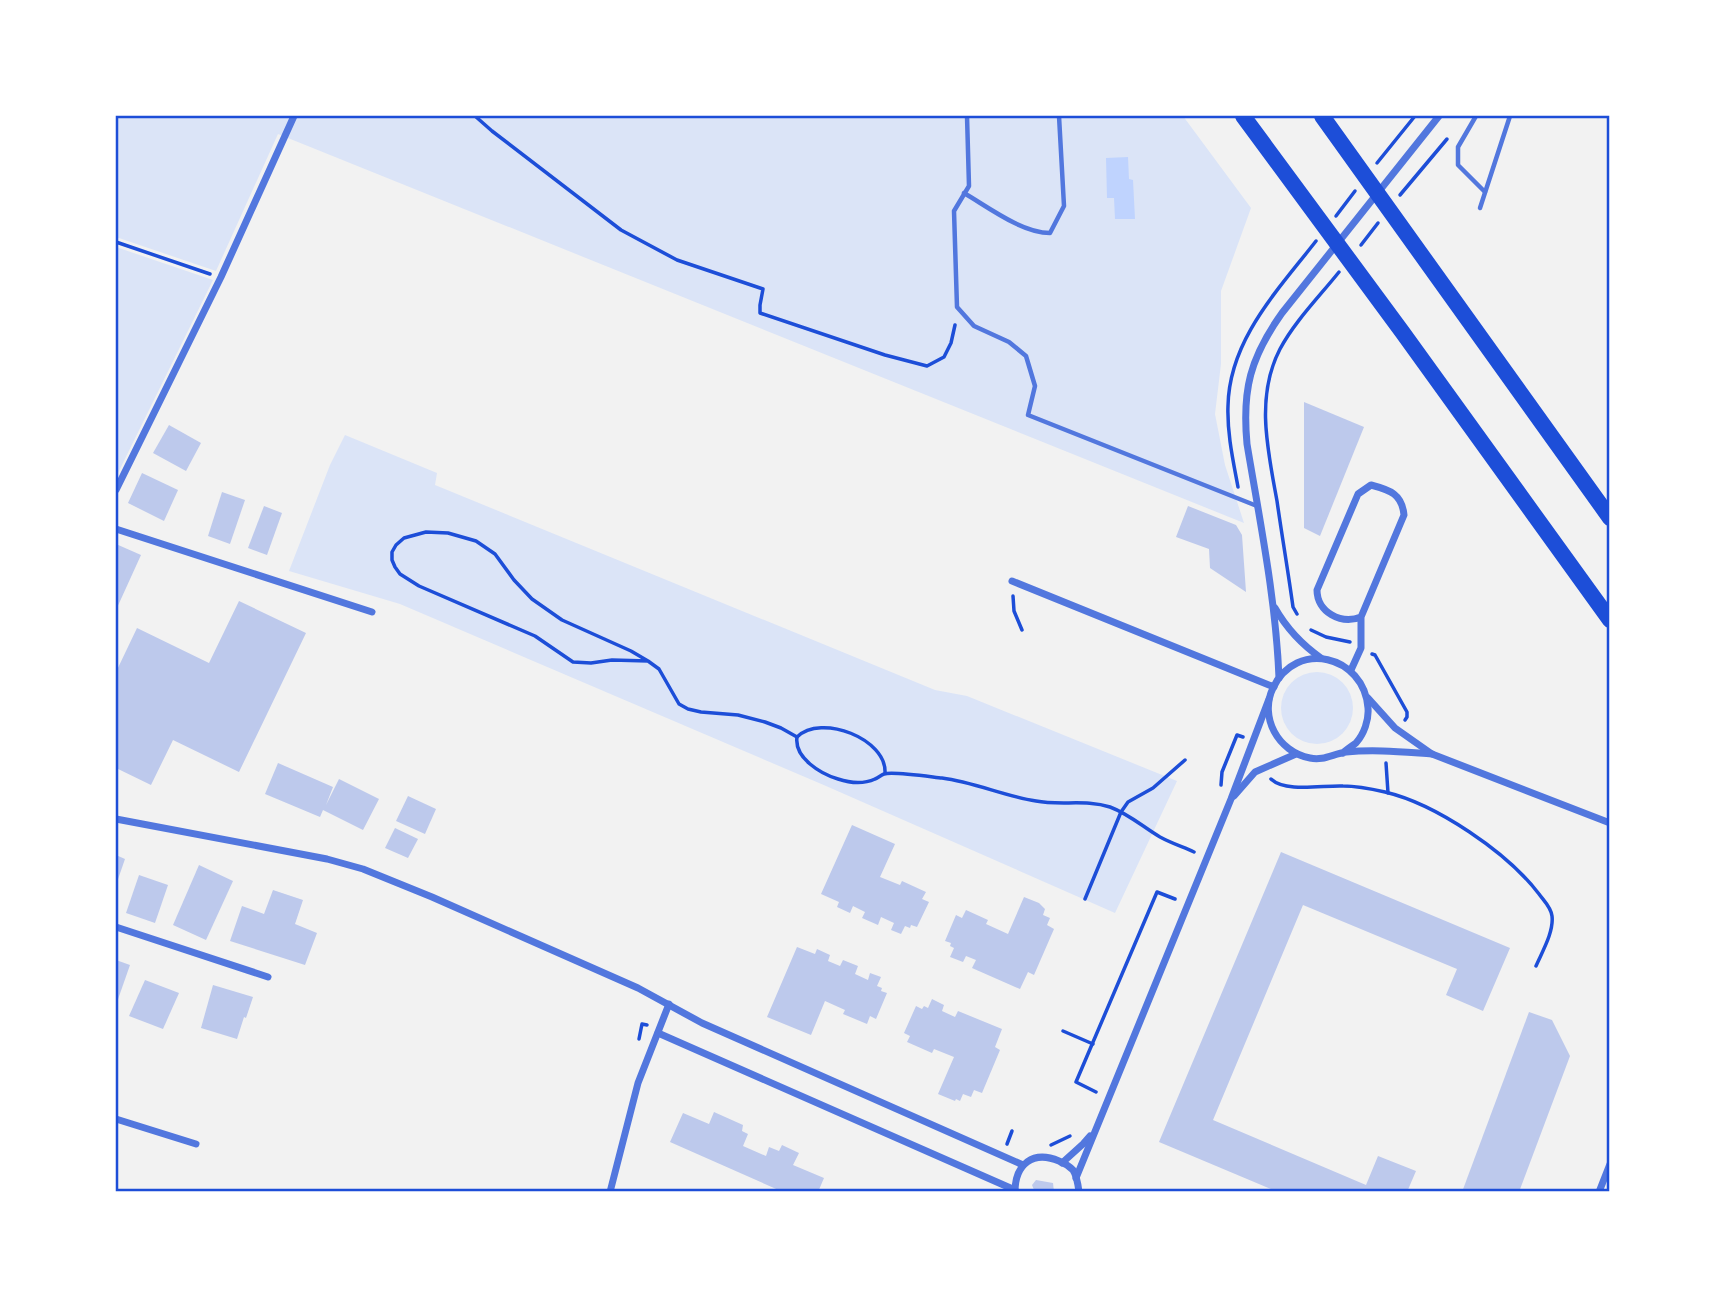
<svg xmlns="http://www.w3.org/2000/svg" width="1725" height="1307" viewBox="0 0 1725 1307" font-family="Lato,sans-serif">
<rect width="100%" height="100%" fill="#f2f2f2"/>
<g fill="#dbe4f7">
<polygon points="116,116 1183,116 1251,208 1221,291 1221,364 1215,414 1225,465 1244,523 278,134 216,271 116,237"/>
<polygon points="116,247 213,280 116,477"/>
<polygon points="345,435 437,473 435,485 935,690 967,696 1177,781 1115,913 826,786 400,604 289,571 330,465"/>
<circle cx="1317" cy="708" r="36"/>
</g>
<polygon fill="#bfd3fe" points="1128,157 1129,179 1133,180 1135,219 1115,219 1114,198 1107,198 1106,158"/>
<g fill="#bdc9ec">
<polygon points="1304,402 1364,427 1320,536 1304,528"/>
<polygon points="169,425 201,443 186,471 153,453"/>
<polygon points="142,473 178,490 164,521 128,503"/>
<polygon points="222,492 245,500 230,544 208,536"/>
<polygon points="264,506 282,513 267,555 248,548"/>
<polygon points="1188,506 1236,525 1242,535 1246,592 1210,568 1209,549 1176,537"/>
<polygon points="116,544 141,555 116,610"/>
<polygon points="239,601 306,633 239,772 173,740 151,785 116,768 116,672 137,628 209,663"/>
<polygon points="278,763 333,787 326,805 339,779 379,799 363,830 323,810 320,817 265,794"/>
<polygon points="408,796 436,809 425,834 396,821"/>
<polygon points="852,825 895,844 880,877 900,885 902,881 926,892 922,899 929,902 917,927 911,925 910,928 905,926 901,934 891,930 894,923 881,917 878,925 862,918 865,912 853,906 850,913 837,907 839,902 821,894"/>
<polygon points="395,828 418,839 408,858 385,848"/>
<polygon points="1281,852 1510,948 1483,1011 1446,995 1457,969 1303,905 1213,1120 1366,1185 1378,1156 1416,1171 1407,1192 1278,1192 1159,1142"/>
<polygon points="116,855 125,859 116,885"/>
<polygon points="199,865 233,881 206,940 173,925"/>
<polygon points="139,875 168,885 155,923 126,913"/>
<polygon points="273,890 303,900 295,924 317,933 305,965 230,941 242,906 264,914"/>
<polygon points="1024,897 1039,903 1045,909 1043,915 1050,918 1047,925 1054,929 1034,975 1028,972 1020,989 972,968 976,960 966,956 963,962 950,957 954,948 950,946 951,943 945,941 956,915 962,918 966,910 988,920 986,924 1008,934"/>
<polygon points="797,947 815,954 817,949 830,955 828,961 840,966 843,960 858,966 855,974 868,980 870,973 881,977 877,986 882,988 881,991 887,993 876,1019 870,1016 867,1024 843,1014 845,1010 825,1001 811,1035 767,1017"/>
<polygon points="116,960 130,965 116,1005"/>
<polygon points="145,980 179,993 163,1029 129,1016"/>
<polygon points="213,985 253,997 246,1018 244,1017 237,1039 201,1028"/>
<polygon points="932,999 944,1005 942,1011 955,1017 958,1011 1002,1029 995,1047 1000,1050 982,1093 974,1090 971,1097 963,1094 960,1101 956,1099 955,1101 938,1094 954,1057 934,1049 932,1053 907,1042 910,1036 904,1033 916,1006 922,1009 924,1006 928,1008"/>
<polygon points="1529,1012 1552,1020 1570,1056 1519,1192 1462,1192"/>
<polygon points="714,1112 743,1125 742,1131 748,1134 743,1146 766,1156 769,1147 779,1151 782,1145 799,1153 793,1165 824,1178 818,1192 783,1192 670,1142 683,1113 709,1124"/>
<polygon points="1036,1180 1053,1183 1054,1192 1034,1190 1032,1185"/>
</g>
<g fill="none" stroke-linecap="round" stroke-linejoin="round">
<g stroke="#1d4ed8" stroke-width="3.5">
<polyline points="475,116 492,131 621,230 677,260 763,289 760,305 760,313 885,355 927,366 944,357 951,343 955,325"/>
<polyline points="1377,163 1415,116"/>
<polyline points="1400,195 1447,139"/>
<polyline points="1336,216 1355,191"/>
<polyline points="116,242 210,274"/>
<polyline points="1361,245 1378,223"/>
<path d="M1238,487c-5,-27 -11,-54 -10,-81 1,-66 50,-116 88,-165"/>
<polyline points="1013,596 1014,611 1022,630"/>
<path d="M1297,614l-4,-7c-5,-36 -11,-71 -16,-106 -9,-50 -22,-104 3,-152 15,-28 39,-52 59,-77"/>
<polyline points="1311,630 1326,637 1350,642"/>
<polyline points="1372,654 1375,655 1407,712 1407,717 1405,720"/>
<path d="M648,661l-36,-1 -21,3 -18,-1 -38,-26 -116,-50 -19,-12 -5,-7 -3,-7v-8l4,-7 8,-7 22,-6 22,1 28,8 19,13 19,26 18,19 30,21 69,31 17,10 11,8 20,35 9,5 13,3 37,3 27,7 16,6 16,9c-3,21 24,37 41,42 12,4 26,5 37,0 3,-1 6,-4 9,-5 8,-3 48,3 58,4 32,4 62,18 94,23 24,5 50,-2 74,6 19,7 33,20 50,30 11,6 23,10 34,15"/>
<path d="M797,737c24,-24 90,2 88,36"/>
<polyline points="1386,763 1388,793"/>
<path d="M1271,779c15,14 52,6 72,7 14,0 29,3 42,6 51,12 122,60 154,102 5,7 12,13 13,22 2,16 -10,36 -16,50"/>
<polyline points="1221,785 1222,772 1237,735 1243,737"/>
<polyline points="1085,899 1121,812 1128,802 1153,788 1185,760"/>
<polyline points="1063,1031 1093,1044"/>
<polyline points="639,1039 642,1024 647,1025"/>
<polyline points="1096,1092 1076,1082 1157,892 1175,899"/>
<polyline points="1007,1144 1012,1131"/>
<polyline points="1051,1145 1070,1136"/>
</g>
<g stroke="#5277de" stroke-width="4.5">
<polyline points="967,116 969,186 954,211 957,307 974,326 1009,342 1026,356 1035,386 1028,415 1257,506"/>
<polyline points="1476,116 1458,147 1458,165 1485,192"/>
<path d="M964,193c24,14 58,40 86,40l14,-27 -5,-90"/>
<polyline points="1480,208 1510,116"/>
</g>
<g stroke="#5277de" stroke-width="7">
<polyline points="116,490 221,277 294,116"/>
<polyline points="116,529 372,612"/>
<polyline points="1012,581 1274,687"/>
<path d="M1275,608c12,21 26,36 46,50"/>
<path d="M1351,670l10,-22v-31l43,-102c-2,-21 -14,-25 -33,-30l-13,9 -41,96c0,22 24,35 44,27"/>
<path d="M1279,678c-3,-78 -19,-156 -32,-234 -5,-54 3,-86 35,-131l157,-197"/>
<polyline points="1368,698 1395,728 1432,754 1610,823"/>
<path d="M1343,753c4,-4 9,-7 13,-10 8,-9 13,-23 12,-35 -4,-53 -72,-69 -95,-20 -14,29 5,64 37,70 13,3 23,-4 36,-6 29,-3 57,0 86,2"/>
<polyline points="1234,796 1255,772 1296,754"/>
<polyline points="116,819 327,859 363,869 432,897 638,988 702,1023 1023,1165"/>
<polyline points="116,927 268,977"/>
<polyline points="658,1033 1015,1190"/>
<polyline points="116,1119 196,1144"/>
<polyline points="1062,1163 1083,1144 1090,1136"/>
<polyline points="1076,1178 1231,799 1269,699"/>
<polyline points="610,1192 638,1083 669,1004"/>
<path d="M1015,1192c0,-28 18,-42 44,-31 5,2 10,5 14,9 4,6 5,14 6,22"/>
<polyline points="1599,1192 1610,1164"/>
</g>
<g stroke="#1d4ed8" stroke-width="16">
<polyline points="1243,116 1403,333 1610,620"/>
<polyline points="1322,116 1610,518"/>
</g>
</g>
<rect width="1725" height="1307" fill="none" stroke="#ffffff" stroke-width="234"/>
<rect x="117" y="117" width="1491" height="1073" fill="none" stroke="#1d4ed8" stroke-width="2.5"/>
</svg>
